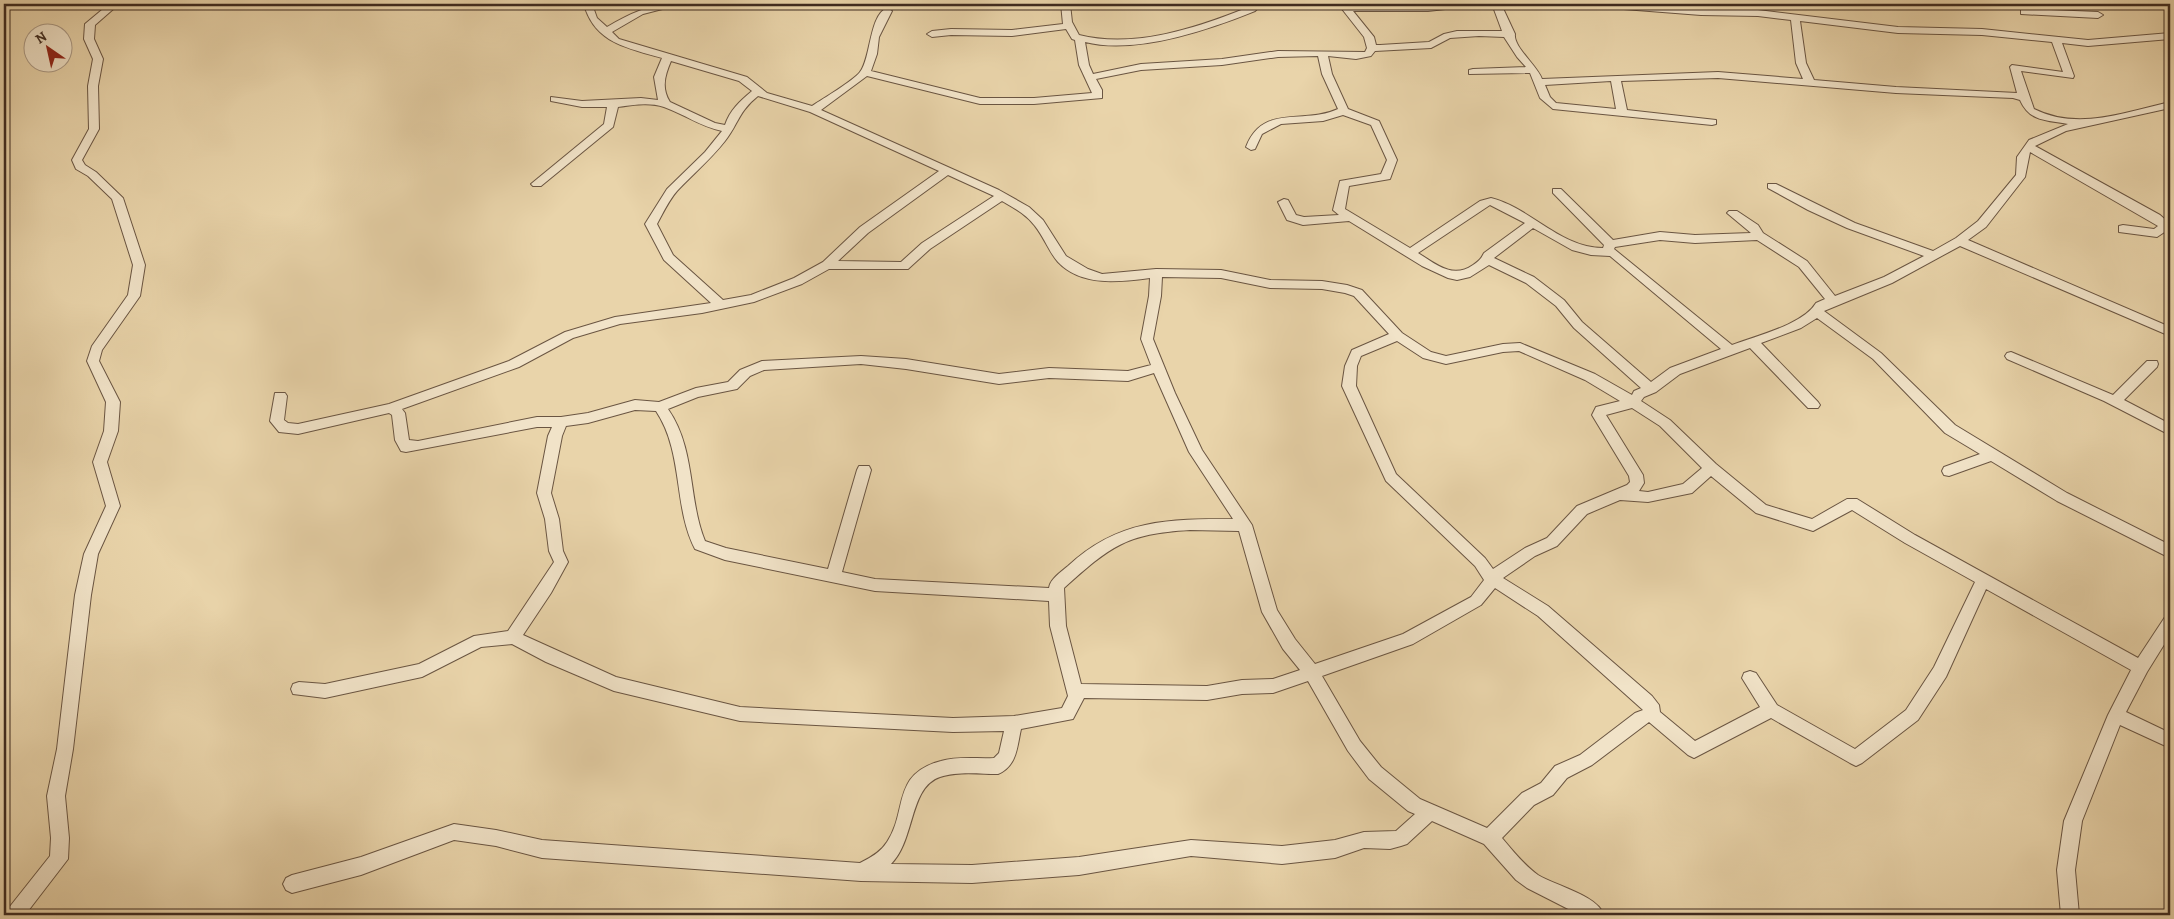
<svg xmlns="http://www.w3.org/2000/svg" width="2174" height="919" viewBox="0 0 2174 919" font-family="Alegreya,serif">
<rect width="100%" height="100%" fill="#e9d4aa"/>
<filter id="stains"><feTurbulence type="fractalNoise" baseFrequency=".004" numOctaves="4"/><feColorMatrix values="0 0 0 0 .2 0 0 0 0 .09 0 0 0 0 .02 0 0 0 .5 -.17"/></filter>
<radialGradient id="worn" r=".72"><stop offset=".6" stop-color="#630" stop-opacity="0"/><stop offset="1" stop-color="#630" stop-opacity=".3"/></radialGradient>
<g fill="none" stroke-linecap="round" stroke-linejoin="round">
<defs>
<g id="minor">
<polygon points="109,4 119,4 95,25 94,39 103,59 98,86 99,129 82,160 85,165 96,172 123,198 145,265 140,296 102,350 99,361 120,402 118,431 107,462 120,506 98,554 91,595 73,749 65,796 69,838 68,859 25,915 5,915 8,909 50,856 51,838 47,796 57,749 75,595 84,554 106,506 93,462 104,431 106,402 87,361 92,346 128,295 133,265 112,199 88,176 76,169 72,160 89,129 88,86 93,59 84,39 85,24"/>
<path d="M584,4h8l5,14 10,9c22,-13 42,-23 68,-23l-1,2 -31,8 -31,18 7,7 128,38 20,16 45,13c12,-8 41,-25 48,-34 11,-13 9,-57 27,-64l5,3 -13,26 -2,17 -6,17 109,27h54l58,-5 -13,-28 -4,-25 -3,-1 -6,-10 -54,7 -61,-1 -19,2 -5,-3 5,-3 19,-2 61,1 51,-6 -2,-20h9l2,18 7,13c55,14 118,-7 170,-28l-1,-3h8l3,3 -4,4c-47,19 -119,44 -170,31l4,23 4,9 48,-10 81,-5 56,-8 87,1 2,-4 -3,-11 -22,-28 -6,-2 -1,-3h132l-5,3 -34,4h-75l21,26 2,8h4l49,-3 15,-8 13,-3h45l-10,-27h9l14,30c-2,13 22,31 27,45l176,-7 85,7 -7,-16 -5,-43 -33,-4 -57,-1 -103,-8 -4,-3 164,6 140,17 84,2 106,11 82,-7v6l-82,7 -26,-3 12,33 -1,2 -52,-7 13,38c44,22 92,3 136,-7v6l-104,23 -31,15 125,69 9,8v6l-12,8 -38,-5v-6l4,-1 31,4 4,-3 -128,-74 -5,25 -39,50 -18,13 202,87v9l-210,-90 -68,37 -68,28 57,42 74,72 112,68 103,52v13l-113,-57 -66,-40 -42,15 -5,-1 -2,-4 2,-4 36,-13 -35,-21 -72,-74 -56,-41 -16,10 -40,15 57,59 2,3 -2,3h-10l-58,-60 -70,26 -24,18 -12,5 -3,4 29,19 46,44 50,41 46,14 35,-20h10l58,36 223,123 27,-41 5,-1v19l-23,37 -21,40 44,21v15l-50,-23 -38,96 -7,49 4,45h-18l-4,-45 7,-49 44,-106 23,-45 -145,-81 -40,88 -28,43 -56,43 -6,3 -6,-3 -79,-45 -77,40 -6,-3 -39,-33 -57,43 -25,13 -14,17 -19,10 -32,33c11,13 22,27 36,37 18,11 59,20 66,40h-24l-53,-27 -11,-8 -32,-36 -52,-23 -25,23 -6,2 -11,3 -26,-1 -29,10 -53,6 -91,-8 -112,19 -107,8 -111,-2 -319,-23 -46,-12 -42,-6 -93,35 -69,18 -6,-3 -3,-6 3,-6 6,-3 69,-18 93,-33 42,6 46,10 318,23c10,-5 21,-11 27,-21 21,-31 4,-68 54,-81 16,-5 37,-2 53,-3l5,-5 5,-22 -51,1 -213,-11 -126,-30 -68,-29 -34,-18 -31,3 -59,30 -97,21 -32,-4 -2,-5 2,-5 6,-2 26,2 94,-20 55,-28 34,-5 46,-69 -5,-11 -4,-32 -8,-26 11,-57 4,-9h-15l-131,25 -5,-1 -6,-11 -3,-25 -3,-2 -91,21 -19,-2 -9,-11 5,-28h10l2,3 -3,24 4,3 10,1 91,-20 120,-43 56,-29 50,-15 96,-14 -47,-43 -19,-36 22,-35 38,-37 17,-21c-21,-4 -38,-17 -58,-24 -15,-5 -31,-2 -46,0l-5,20 -72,59h-8l-2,-2 73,-60 3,-17h-25l-31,-6v-4l31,4 59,-3 17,2 -4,-23 8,-19c-34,-10 -68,-15 -78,-54zM1800,21l98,12 84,2 70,7 11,30 -51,-7 -2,2 7,26 -121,-6 -82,-7 -8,-17zM1479,36l25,1 13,20 9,10 -53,2 -4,1v4l61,-1 10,25 13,11 159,16 4,-1v-4l-89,-10 -6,-29 97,-3 178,15 117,5 7,2c10,22 26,20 48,24l-39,16 -12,17 -1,18 -38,46 -22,17 -23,13 -78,-28 -79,-39h-8v4l40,22 39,18 77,28 -40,21 -49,19 -28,-35 -44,-28 -5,-8 -21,-14h-8l-2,2 24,20 -56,2 -35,-3 -47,8 -52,-51h-8v4l51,52 -1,3c-43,0 -72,-40 -112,-50l-11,3 -70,47 -65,-39 4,-23 41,-7 7,-19 -18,-39 -31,-12 -16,-35 -4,-18 28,3 15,-3 4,-5 56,-3 19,-10zM1318,56l4,18 16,35c-34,16 -75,-6 -92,38l5,3 4,-1 7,-15 19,-10 42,-3 20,-6 28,10 16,35 -6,14 -41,7 -7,29 6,5 -35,2 -8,-2 -8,-15 -4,-1 -6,3 9,18 16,5 46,-4 73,45 26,12 9,2 13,-3 19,-12 37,18 30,23 18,22 67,60 -7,3 -2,4 -37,-21 -75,-31 -17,1 -57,12 -15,-4 -29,-19 -40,-43 -15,-5 -25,-4 -52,-1 -49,-10 -65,-1 -54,5 -14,-5 -22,-13 -23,-36 -14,-13 -30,-17 -178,-80 46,-34 113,28h54l68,-6v-8l-6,-11 45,-9 81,-5 56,-8zM671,61l68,20 13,10c-12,10 -22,19 -27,34l-10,-2 -45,-21c-9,-14 -5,-27 1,-41zM1611,81l5,28 -60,-6 -6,-6 -5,-12zM758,96l52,16 129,59 -79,56 -37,35 -29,16 -43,17 -28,5 -50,-45 -16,-31c6,-11 12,-24 20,-33 16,-17 33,-31 48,-50 14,-18 13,-29 33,-45zM948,175l46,21 -72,47 -21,19 -63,-1 30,-28zM1002,201c12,7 24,13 33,25 9,11 14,26 23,36 24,25 62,20 92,16l-1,18 -8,43 10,26 -23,6 -79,-3 -50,6 -93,-15 -45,-3 -99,5 -22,9 -12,12 -32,6 -37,14 -24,-2 -47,13 -27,4h-24l-119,24 -9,-1 -4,-27 -3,-4 117,-42 54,-29 47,-14 82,-11 52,-11 48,-18 27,-15h79l22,-20zM1490,205l35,18 -41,30c-3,6 -5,8 -11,12 -20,14 -36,0 -55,-12zM1533,228l39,22 19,5 19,1 111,93 -51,19 -19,14 -69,-60 -18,-22 -30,-23 -40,-19zM1660,240l35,3 62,-3 42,27 26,32 -9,4c-13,22 -61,33 -84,42l-118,-96 1,-2zM1162,277l59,1 49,10 52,1 23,4 9,3 35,38 -37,16 -7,16 -3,20 44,95 89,85 9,14 -13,17 -68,37 -88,30 -20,-25 -18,-29 -25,-85 -50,-75 -27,-57 -22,-54 8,-43zM1397,341l26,17 23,6 57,-12 16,-1 66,29 35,21 -24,6 -4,8 37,61 1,6 -3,3 -50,21 -30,32 -22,10 -32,21 -8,-11 -89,-84 -40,-88 1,-20 4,-10zM861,364l45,5 93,15 50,-6 79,3 26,-8 35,79 44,67c-64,0 -115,0 -165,47 -7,6 -18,13 -19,22l-174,-9 -33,-7 29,-102 -2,-4h-10l-2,4 -29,99 -102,-21 -21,-7c-17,-41 -9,-92 -37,-132l30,-12 39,-8 13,-13 14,-6zM1632,408l28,18 42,42 -19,16 -35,8 -9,-1 5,-8 -1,-8 -37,-60zM635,410l21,1c28,42 17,96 39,138l30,11 150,31 174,10 1,25 18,70 -6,12 -48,8 -61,2 -213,-11 -124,-30 -93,-42 28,-42 17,-31 -5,-11 -4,-32 -8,-26 11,-57 4,-10 22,-3zM1711,476l45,37 57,18 39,-21 53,33 70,39 -41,85 -28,43 -51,39 -78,-44 -21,-32 -6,-2 -6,2 -2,5 18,29 -65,34 -35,-29 -1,-7 -7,-9 -104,-90 -45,-28 32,-22 22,-10 30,-32 33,-14 28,2 39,-8 5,-1zM1190,530l49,1 23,81 21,37 17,21 -27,9 -31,1 -35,6 -126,-2 -15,-58 -2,-38c47,-42 61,-54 126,-58zM1495,588l43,28 105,94 -8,3 -55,42 -25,11 -14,17 -19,10 -35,35 -67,-29 -39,-32 -21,-26 -38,-65 91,-32 68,-39zM1308,681l40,70 21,28 39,32 7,3 -19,17 -32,1 -29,8 -53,6 -91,-6 -112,17 -107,8 -81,-1c24,-23 18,-77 49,-87 17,-6 41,-3 58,-3 19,-8 19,-27 23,-45l52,-10 11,-21 123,2 35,-6 31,-1z"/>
<polygon points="2024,9 2098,12 2103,15 2098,18 2021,14 2021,10"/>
<polygon points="2011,352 2113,395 2147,361 2157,361 2158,364 2157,367 2124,400 2170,424 2170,435 2104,401 2007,359 2005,356 2007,353"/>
</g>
</defs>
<use href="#minor" stroke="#6a5542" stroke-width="2"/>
<use href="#minor" fill="#f1e3c8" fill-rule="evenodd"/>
</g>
<rect width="2174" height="919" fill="none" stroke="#e9d4aa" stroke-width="20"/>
<rect x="5" y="5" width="2164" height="909" fill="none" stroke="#3f2b20" stroke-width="2.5"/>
<rect x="10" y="10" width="2154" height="899" fill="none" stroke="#3f2b20"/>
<g transform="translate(48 48) rotate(326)"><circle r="24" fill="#f1e3c8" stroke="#aa9985"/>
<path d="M0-4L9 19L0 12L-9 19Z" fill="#8f2418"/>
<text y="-8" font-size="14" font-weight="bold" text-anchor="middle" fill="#3f2b20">N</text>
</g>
<rect width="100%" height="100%" filter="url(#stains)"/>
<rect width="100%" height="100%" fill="url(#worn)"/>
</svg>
